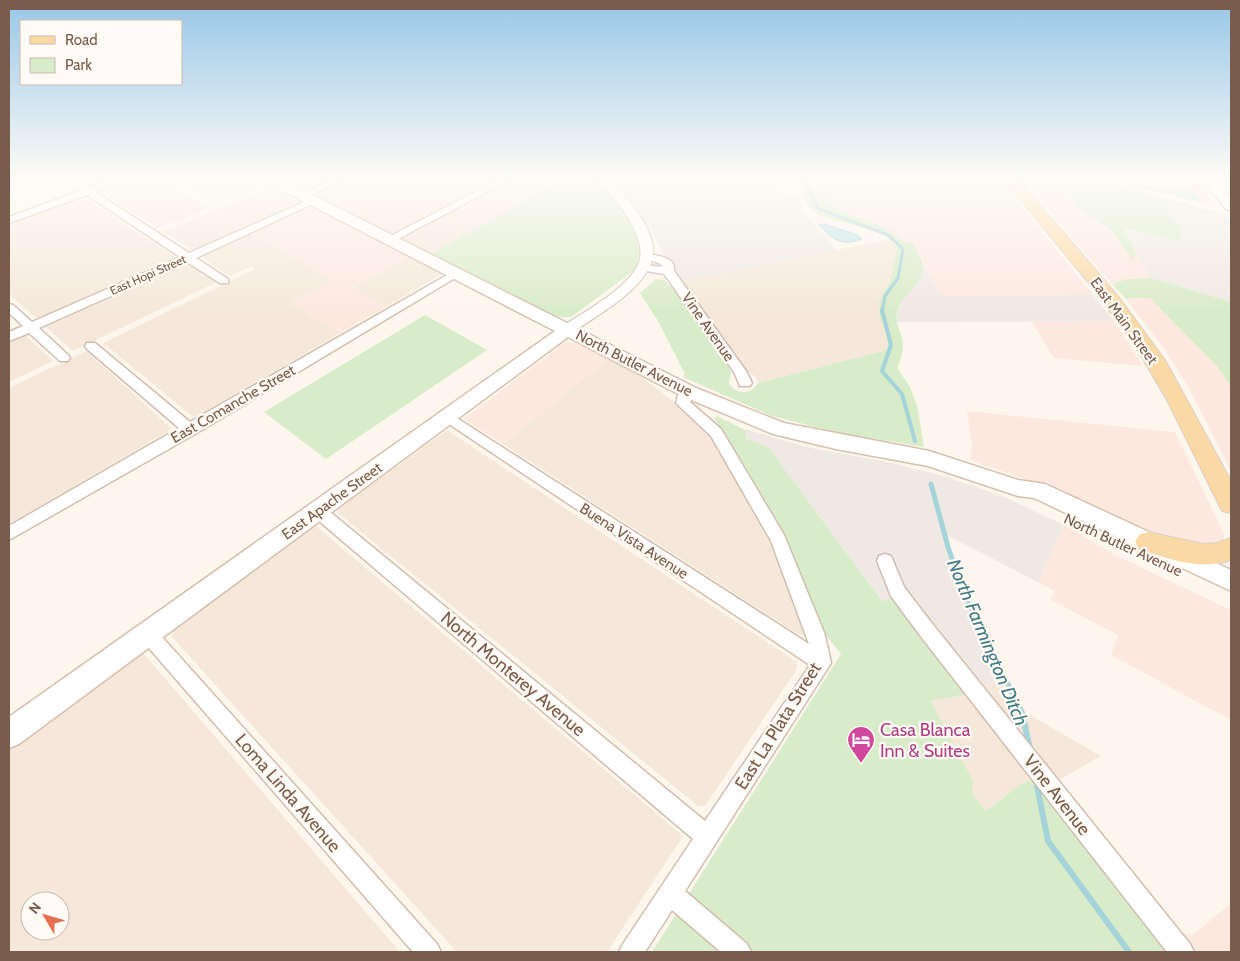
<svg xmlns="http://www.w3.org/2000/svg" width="1240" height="961" viewBox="0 0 1240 961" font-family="Cabin,sans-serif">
<rect width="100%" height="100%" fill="#fdf6ec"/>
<g fill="#f5e8da" fill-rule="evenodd">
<polygon points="129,179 162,179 207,208 158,228 100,191"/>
<polygon points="173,179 263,179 268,182 216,203"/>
<polygon points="285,179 563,179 563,180 432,254"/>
<polygon points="275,185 303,201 194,249 191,249 164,232"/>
<polygon points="82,196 175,257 41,317 35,317 9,294 9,223"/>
<polygon points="252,233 333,281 291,303 340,333 197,416 192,416 103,343 255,269 251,266 229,276 202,257 205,254"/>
<polygon points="891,239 897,248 893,273 890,282 879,301 880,318 888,339 887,350 758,383 757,378 746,370 683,281"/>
<polygon points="411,256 442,272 442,274 386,307 352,288"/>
<polygon points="185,263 190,263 219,281 73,351 46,327"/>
<polygon points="26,336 53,361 9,382 9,343"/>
<polygon points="86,351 172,429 9,524 9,388"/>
<polygon points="608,359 642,377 693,417 712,437 771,545 806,633 804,636 798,634 503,444"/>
<polygon points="447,430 797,662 797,669 705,806 698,806 338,513 339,508"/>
<polygon points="316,526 683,836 607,952 457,952 171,636 174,629 312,527"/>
<path d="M143,653l2,2 255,297h-391v-203l129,-94zM30,901h30v30h-30z"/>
<polygon points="1000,683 1011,704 1101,756 1057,781 978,688"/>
<polygon points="970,694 983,717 1032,780 1021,784 986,811 972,793 951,740 931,701"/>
</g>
<g fill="#fde8e0">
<polygon points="1022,179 1052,179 1064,186 1075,205 1098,223 1111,230 1131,258 1134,258 1136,253 1151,278 1127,279 1112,284"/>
<polygon points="314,206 411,256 352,287 386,307 340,333 291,303 333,281 252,233"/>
<polygon points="1025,211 1093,295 942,296 913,244 907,243 893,236 891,232 872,223 841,212"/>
<polygon points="1125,298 1150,298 1218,367 1231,387 1231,471 1189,388 1163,347"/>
<polygon points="1114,321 1143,366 1054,358 1032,322"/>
<polygon points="566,342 575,343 608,359 503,444 464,419"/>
<polygon points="967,411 1175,432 1224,534 1224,543 1220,547 1169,542 1050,488 970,460 972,445"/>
<polygon points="1064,525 1117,556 1231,610 1231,720 1111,655 1118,635 1051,600 1055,591 1038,582"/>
<polygon points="1231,903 1231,952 1195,952 1179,933 1193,935"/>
</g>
<g fill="#efe9e4">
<polygon points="611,179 744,179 802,198 802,211 837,250 683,281 663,254 652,231"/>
<polygon points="811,179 999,179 1025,211 841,212 827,203"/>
<polygon points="1168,202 1217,215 1215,212 1225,215 1231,222 1231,302 1151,278 1122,228 1181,241 1179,225 1167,212"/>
<polygon points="922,262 942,296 1093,295 1114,321 896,322 898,309 903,299 922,273"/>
<polygon points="745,429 806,447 892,463 943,476 1002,496 1064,525 1038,582 946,535 988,661 1000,683 978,688 894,598 882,601 768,447 745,439"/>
</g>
<polygon fill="#fbdfe3" points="1114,179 1196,179 1216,204 1200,203 1176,197 1173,196 1201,201 1197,194 1175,187"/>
<g fill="#d8ecc9">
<path d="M563,179h36c15,23 56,66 33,93l-61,45h-14l-125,-63z"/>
<path d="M793,179h18c16,26 25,32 54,41 7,3 18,6 25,11 8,6 12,12 23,12 4,9 12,19 9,29 -4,16 -21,24 -25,40 -2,11 2,16 5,26 3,11 -1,20 -5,30l13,19 7,18 7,42 -85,-14 -67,-17 -89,-39 2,-3 -27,-53 -18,-28 16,-14 9,1 4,6h4l58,85 -2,13c6,8 14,10 23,6l6,-7 129,-33 1,-11 -8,-21 -1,-17 11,-19 7,-34c-7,-21 -59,-23 -77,-33 -21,-11 -14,-24 -27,-36z"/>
<polygon points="1052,179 1096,179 1215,212 1218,216 1168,202 1167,212 1179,225 1181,241 1123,228 1136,253 1134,258 1131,258 1111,230 1087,215 1075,205 1064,186"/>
<polygon points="1151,278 1231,302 1231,387 1218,367 1150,298 1125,298 1112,284 1127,279"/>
<polygon points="425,315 487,350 326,459 264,412"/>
<polygon points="717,416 745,430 746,439 768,447 882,601 894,598 970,694 931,701 973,781 972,793 986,811 1021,784 1032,780 1169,952 652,952 841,654 820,628 768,509 715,419"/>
</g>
<g fill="#bfe3e8" stroke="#a5d3da">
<polygon points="1131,184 1175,191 1177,189 1175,187 1186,192 1192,191 1201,201"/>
<path d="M824,224l34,11 4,4c-21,8 -30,0 -43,-14z"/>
</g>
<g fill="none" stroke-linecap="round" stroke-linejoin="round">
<polyline stroke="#a5d3da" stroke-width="3" points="803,179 819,209 888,235 903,249 898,278 885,296 882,312"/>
<polyline stroke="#a5d3da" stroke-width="4" points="882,310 891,345 882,371 902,394 915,441"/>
<polyline stroke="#a5d3da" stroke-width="5" points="931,484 948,547 966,598 1012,692"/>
<g stroke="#a5d3da" stroke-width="6">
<polyline points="1011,691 1022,713 1030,749"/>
<polyline points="1036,781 1048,841 1129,952"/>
</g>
<defs>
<g id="minor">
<polygon points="64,179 75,179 89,188 113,179 125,179 95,192 189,253 311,199 319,201 196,258 228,279 228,283 220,283 187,262 39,328 68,355 70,358 68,361 60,361 29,333 9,341 9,332 23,326 9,313 9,304 13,305 32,322 180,257 87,195 9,223 9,217 80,191"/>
<polygon points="334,179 346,179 306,197 298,195"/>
<polygon points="500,179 512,179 394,241 386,241 385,239"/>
<path d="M648,254c10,2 28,3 26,17l72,100 6,12 -2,3h-10l-6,-14 -70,-98 -24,-4 -1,-2 5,-3 19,2 -4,-4 -15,-4v-4z"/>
<polygon points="456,270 460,271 460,275 195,434 9,540 9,526 179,428 87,349 85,346 87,343 95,343 190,422"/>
<polygon points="689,388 696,392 690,402 721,429 784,535 825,635 831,663 685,891 747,944 751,952 721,952 672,910 645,952 619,952 623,944 693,839 312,515 310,511 312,507 318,505 324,507 705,821 810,665 440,418 442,415 452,415 809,644 771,541 711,436 676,403 678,395"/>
<polygon points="885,554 891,556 904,587 934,626 1190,944 1194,952 1167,952 922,638 891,596 877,561 879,556"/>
<polygon points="148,626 154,628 437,944 441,952 413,952 142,640 139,634 142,628"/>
</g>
<path id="tertiary" d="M599,179h12c15,19 38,42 42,67 6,36 -55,69 -80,86l-5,2 -8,-5 3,-3c22,-15 70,-40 77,-67 2,-10 -2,-21 -6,-30 -8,-18 -23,-33 -35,-50z"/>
<g id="secondary">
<polygon points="265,179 281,179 696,388 784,423 929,451 1018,480 1045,484 1231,570 1231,591 1034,498 1018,496 928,466 836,449 773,434 682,396 568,337 19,744 9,748 9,717 555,331 266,182"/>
<polygon points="1202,179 1216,179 1231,197 1231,210 1226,209"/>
</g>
<g id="primary">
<polygon points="1003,179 1018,179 1117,295 1165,360 1231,481 1231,513 1222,511 1167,400 1134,344 1088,282"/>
<path d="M1148,532l55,12 14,-1 14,-5v22c-31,11 -62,-1 -92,-11l-4,-7 4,-7z"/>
</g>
</defs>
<use href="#minor" stroke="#d1beb0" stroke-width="3"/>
<use href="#tertiary" stroke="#d1beb0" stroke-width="2"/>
<use href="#secondary" stroke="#d6c0b0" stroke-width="3"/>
<use href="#primary" stroke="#dad1cd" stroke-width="2"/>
<use href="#minor" fill="#fff" fill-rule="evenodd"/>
<use href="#tertiary" fill="#fff" fill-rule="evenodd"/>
<use href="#secondary" fill="#fff" fill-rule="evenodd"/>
<use href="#primary" fill="#fbd9a5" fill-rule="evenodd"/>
</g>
<linearGradient id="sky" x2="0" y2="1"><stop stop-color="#97c7e8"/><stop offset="0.57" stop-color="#fefbf6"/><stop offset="1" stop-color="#fefbf6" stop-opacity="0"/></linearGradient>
<rect width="1240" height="313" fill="url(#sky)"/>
<defs>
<symbol id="hotel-pin" viewBox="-11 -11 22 30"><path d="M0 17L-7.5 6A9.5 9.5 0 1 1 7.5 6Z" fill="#d1479c" stroke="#fffaf3"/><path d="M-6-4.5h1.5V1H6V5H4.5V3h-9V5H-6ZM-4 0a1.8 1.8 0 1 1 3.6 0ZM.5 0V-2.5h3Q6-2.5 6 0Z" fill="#fff"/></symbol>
</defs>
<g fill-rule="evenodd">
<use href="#hotel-pin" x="845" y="724" width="32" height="43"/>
</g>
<g text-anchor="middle" stroke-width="4.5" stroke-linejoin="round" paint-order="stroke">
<g font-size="12" fill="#7a5c4d" stroke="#fffaf3">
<text transform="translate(148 275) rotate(-24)" y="4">East Hopi Street</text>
</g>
<g font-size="15" fill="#7a5c4d" stroke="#fffaf3">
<text transform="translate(1124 321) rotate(54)" y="5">East Main Street</text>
<text transform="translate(708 327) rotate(55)" y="5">Vine Avenue</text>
<text transform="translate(634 363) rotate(27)" y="5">North Butler Avenue</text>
<text transform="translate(233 404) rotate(-30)" y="5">East Comanche Street</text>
<text transform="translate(332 501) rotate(-36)" y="5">East Apache Street</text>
<text transform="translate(634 541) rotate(33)" y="5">Buena Vista Avenue</text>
<text transform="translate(1123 545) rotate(25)" y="5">North Butler Avenue</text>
</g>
<g font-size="18" fill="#7a5c4d" stroke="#fffaf3">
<text transform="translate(513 674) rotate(40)" y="6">North Monterey Avenue</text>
<text transform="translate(778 726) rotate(-58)" y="6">East La Plata Street</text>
<text transform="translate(288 793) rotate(49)" y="6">Loma Linda Avenue</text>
<text transform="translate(1057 795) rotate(52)" y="6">Vine Avenue</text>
</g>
<g font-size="18" fill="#b23c85" stroke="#fffaf3" text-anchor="start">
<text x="880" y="736">Casa Blanca<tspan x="880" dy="21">Inn &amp; Suites</tspan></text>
</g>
<g font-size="19" font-style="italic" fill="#437c86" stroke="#fffaf3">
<text transform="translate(988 642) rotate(67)" y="7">North Farmington Ditch</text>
</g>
</g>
<rect width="1240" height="961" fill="none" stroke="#7a5c4d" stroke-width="20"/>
<rect x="20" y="20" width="162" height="65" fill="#fffaf3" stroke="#cabbb1"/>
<rect x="30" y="36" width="25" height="8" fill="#fbd9a5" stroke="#cabbb1"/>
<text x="65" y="45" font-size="15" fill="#7a5c4d">Road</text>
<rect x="30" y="58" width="25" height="15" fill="#d8ecc9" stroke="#cabbb1"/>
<text x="65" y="70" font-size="15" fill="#7a5c4d">Park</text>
<g transform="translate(45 916) rotate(308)"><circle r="24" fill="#fffaf3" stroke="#cabbb1"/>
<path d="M0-4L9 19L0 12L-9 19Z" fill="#e76f51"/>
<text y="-8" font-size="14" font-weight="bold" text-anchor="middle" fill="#7a5c4d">N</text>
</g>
</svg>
